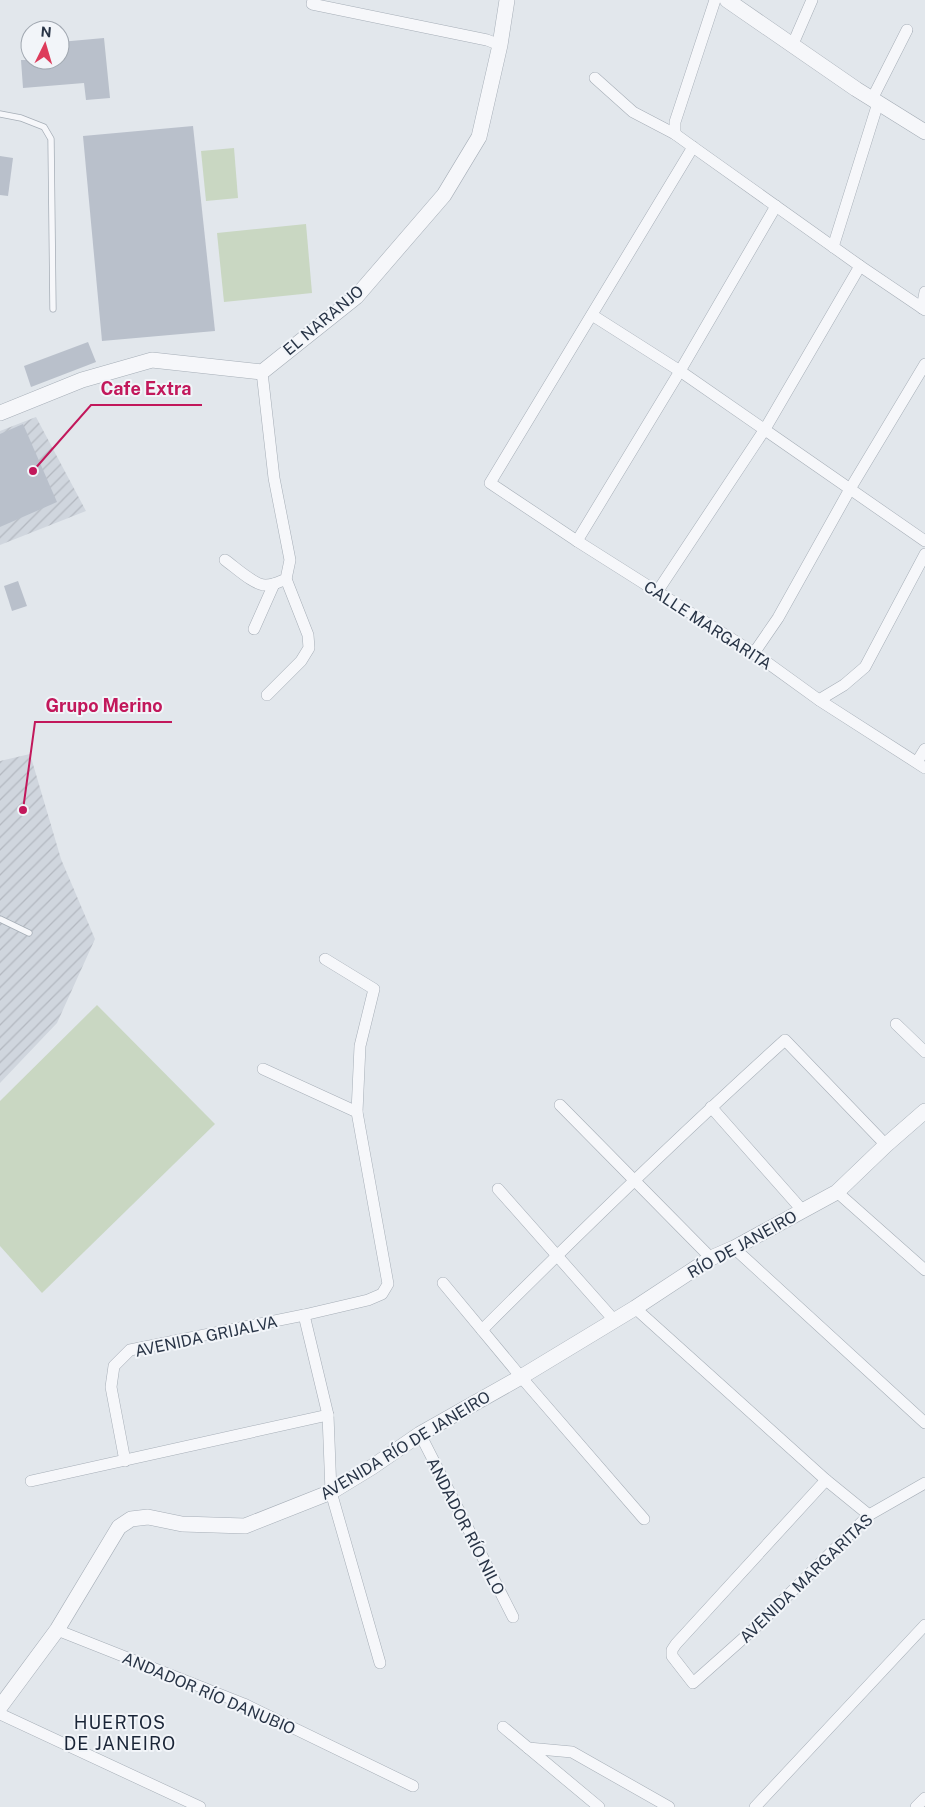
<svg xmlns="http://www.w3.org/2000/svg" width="925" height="1807" viewBox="0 0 925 1807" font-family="'Public Sans',sans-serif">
<defs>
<pattern id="industrial-furrows" width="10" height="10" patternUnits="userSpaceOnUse" patternTransform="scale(1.25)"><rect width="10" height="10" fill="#d0d6de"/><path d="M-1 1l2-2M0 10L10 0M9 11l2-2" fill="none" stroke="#b3b8c0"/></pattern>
</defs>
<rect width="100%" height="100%" fill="#e2e7ec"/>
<g fill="url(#industrial-furrows)">
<polygon points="36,417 86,511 0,545 0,431"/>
<polygon points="30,754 61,859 95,939 57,1023 0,1083 0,761"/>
</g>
<g fill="#c9d7c2">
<polygon points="234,148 238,198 206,201 201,151"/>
<polygon points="306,224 312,293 224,302 217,233"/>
<polygon points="97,1005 215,1124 42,1293 0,1246 0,1101"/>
</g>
<g fill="#b9c0cb">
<polygon points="104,38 110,98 86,100 84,83 23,88 21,60 60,60 60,42"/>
<polygon points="193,126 215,331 102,341 83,136"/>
<polygon points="0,156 13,158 8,196 0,195"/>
<polygon points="88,342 96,362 31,387 24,366"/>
<polygon points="23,424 57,502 0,527 0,434"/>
<polygon points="18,581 27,606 12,611 4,586"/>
</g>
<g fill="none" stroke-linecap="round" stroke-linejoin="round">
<defs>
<g id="service">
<polyline points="0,114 21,118 44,127 51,139 53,309"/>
<polyline points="0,919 29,933"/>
</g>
<g id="minor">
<polyline points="313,0 312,4 487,40 500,45"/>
<polyline points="792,46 812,0"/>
<polyline points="595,78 633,112 675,134 693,147 860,266 925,310"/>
<polyline points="872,99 907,30"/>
<polyline points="675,134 675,122 715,0"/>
<polyline points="693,147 490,483 577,541 754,653 819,700 925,768"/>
<polyline points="833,247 878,103"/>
<polyline points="922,308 925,292"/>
<polyline points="592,315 680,371 925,541"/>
<polyline points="577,541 680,371 776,206"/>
<path d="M225,560c10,7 30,26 41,25 8,0 13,-3 20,-6l4,-19 -16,-82 -12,-106"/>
<polyline points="657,592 765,429 860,266"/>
<polyline points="254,629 274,584"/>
<polyline points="754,653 778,618 850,489 925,364"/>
<polyline points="267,695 301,661 309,648 308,635 286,579"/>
<polyline points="819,700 844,685 865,667 925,554"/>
<polyline points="917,762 925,749"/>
<polyline points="896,1024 925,1052"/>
<polyline points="263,1069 357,1112"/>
<polyline points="560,1105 711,1258"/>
<polyline points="711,1107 803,1211"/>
<polyline points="498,1189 614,1320"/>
<polyline points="837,1192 925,1270"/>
<polyline points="734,1248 925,1423"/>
<polyline points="443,1283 521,1377 644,1519"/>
<polyline points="635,1308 826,1480 869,1515"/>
<polyline points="304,1315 328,1415 331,1492 380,1663"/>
<path d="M482,1330c99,-99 199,-196 303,-290l101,105"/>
<polyline points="420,1434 513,1617"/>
<polyline points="125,1461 111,1387 114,1366 130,1350 304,1315 368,1300 382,1294 388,1284 357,1112 360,1046 374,989 325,959"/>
<polyline points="826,1480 676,1644 672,1650 672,1656 693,1683 756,1627 869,1515 925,1483"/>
<polyline points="31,1481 328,1415"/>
<polyline points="57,1630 244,1704 413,1786"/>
<polyline points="0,1714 200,1807"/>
<polyline points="503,1727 599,1807"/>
<polyline points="528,1748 572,1752 669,1807"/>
<polyline points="755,1807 925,1625"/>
<polyline points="916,1807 925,1798"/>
</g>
<g id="tertiary">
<polyline points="727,0 856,89 925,132"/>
<polyline points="0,413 82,380 152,360 262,372 356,297 444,195 479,137 500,45 507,0"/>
<polyline points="0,1707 57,1630 119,1527 131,1519 148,1517 182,1524 245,1526 331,1492 372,1467 420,1434 521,1377 635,1308 711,1258 734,1248 837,1192 886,1145 925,1111"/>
</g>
</defs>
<use href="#service" stroke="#a6aeb7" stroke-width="7"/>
<use href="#minor" stroke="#a6aeb7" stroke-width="12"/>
<use href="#tertiary" stroke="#a6aeb7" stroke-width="16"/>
<use href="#service" stroke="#f6f7fa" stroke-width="5.5"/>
<use href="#minor" stroke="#f6f7fa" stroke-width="11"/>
<use href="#tertiary" stroke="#f6f7fa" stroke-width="15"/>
</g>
<g text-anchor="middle" stroke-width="4" stroke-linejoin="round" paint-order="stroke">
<g font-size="16" fill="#283446" stroke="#f2f5f9">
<text transform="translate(323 320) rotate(-40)" y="6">EL NARANJO</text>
<text transform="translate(708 625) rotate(33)" y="6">CALLE MARGARITA</text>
<text transform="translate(742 1244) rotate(-29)" y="6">RÍO DE JANEIRO</text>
<text transform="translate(206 1336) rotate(-12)" y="6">AVENIDA GRIJALVA</text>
<text transform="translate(405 1445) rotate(-31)" y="6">AVENIDA RÍO DE JANEIRO</text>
<text transform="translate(466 1526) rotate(63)" y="6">ANDADOR RÍO NILO</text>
<text transform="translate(806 1578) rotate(-44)" y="6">AVENIDA MARGARITAS</text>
<text transform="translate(209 1693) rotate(23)" y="6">ANDADOR RÍO DANUBIO</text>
</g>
<g font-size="18" letter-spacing="1" fill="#1a2537" stroke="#f2f5f9">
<text x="120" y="1729">HUERTOS<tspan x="120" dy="21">DE JANEIRO</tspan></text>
</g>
</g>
<path fill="none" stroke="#c2185b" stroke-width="2" d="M33 471L91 405H202M23 810L35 722H172"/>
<g fill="#c2185b" stroke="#f2f5f9" stroke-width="2">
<circle cx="33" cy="471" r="5"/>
<circle cx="23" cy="810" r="5"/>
</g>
<g font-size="18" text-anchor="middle" font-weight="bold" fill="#c2185b" stroke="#f2f5f9" stroke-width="4" stroke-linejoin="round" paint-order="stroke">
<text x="146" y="395">Cafe Extra</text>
<text x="104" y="712">Grupo Merino</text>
</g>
<g transform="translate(45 45) rotate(5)"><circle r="24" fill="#f2f5f9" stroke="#a1a8b1"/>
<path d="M0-4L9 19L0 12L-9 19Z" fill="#dd3b5b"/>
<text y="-8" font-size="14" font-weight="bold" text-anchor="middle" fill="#283446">N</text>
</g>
</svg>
